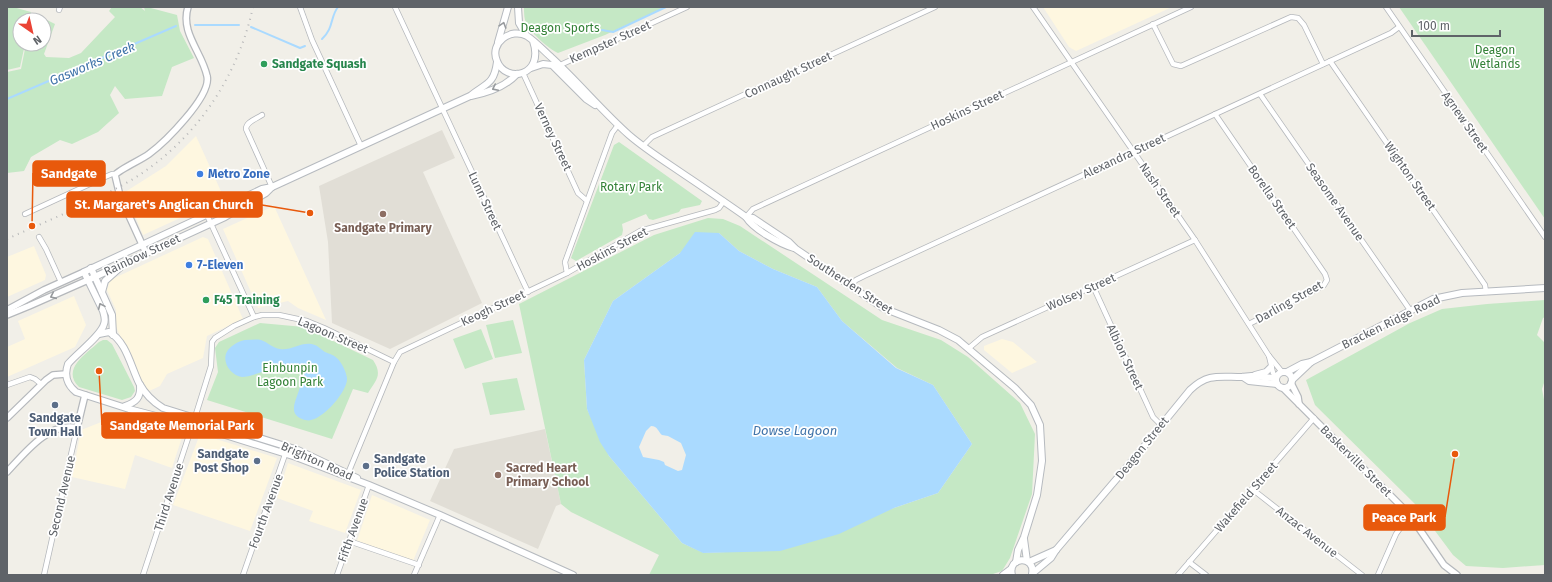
<svg xmlns="http://www.w3.org/2000/svg" width="1552" height="582" viewBox="0 0 1552 582" font-family="'Fira Sans',sans-serif">
<rect width="100%" height="100%" fill="#f1efe8"/>
<g fill="#fef7e0">
<polygon points="1043,7 1172,7 1076,51 1069,47"/>
<polygon points="196,136 224,198 143,235 125,192 166,166"/>
<polygon points="274,206 326,320 298,308 288,301 258,308 223,229"/>
<polygon points="203,237 208,239 243,319 207,336 203,358 167,374 160,386 147,392 116,327 116,310 107,290 110,280"/>
<polygon points="34,246 46,275 45,280 7,297 7,257"/>
<polygon points="74,296 86,325 75,347 7,377 7,347 25,339 18,321"/>
<polygon points="1002,339 1013,342 1037,362 1012,373 984,350 984,346"/>
<polygon points="119,415 184,431 172,468 135,455 125,489 72,477 81,430"/>
<polygon points="200,434 277,458 250,531 173,505"/>
<polygon points="288,463 361,490 345,533 309,521 313,511 277,498"/>
<polygon points="372,495 430,520 413,561 357,541"/>
</g>
<g fill="#e1ded6">
<polygon points="442,130 455,158 423,172 482,303 390,349 332,323 328,242 319,186"/>
<polygon points="545,429 561,504 556,506 538,549 430,501 454,449"/>
</g>
<g fill="#c5e8c5" fill-rule="evenodd">
<polygon points="7,7 13,7 31,12 29,20 20,20 20,44 25,44 20,67 7,70"/>
<polygon points="112,7 140,7 145,11 144,7 147,7 177,15 180,31 194,58 172,67 162,96 125,99 115,86 110,95 119,113 98,132 72,144 60,140 31,157 24,171 7,173 7,72 21,69 26,44 44,44 44,20 31,20 33,13 55,24 44,54 46,57 69,58 81,53 115,17 109,11"/>
<path d="M524,7h141l-60,28 -47,18c-8,-3 -27,-20 -31,-28 -3,-6 -3,-11 -3,-18z"/>
<polygon points="1399,7 1545,7 1545,219"/>
<polygon points="619,142 702,201 700,205 681,209 679,212 653,220 649,219 646,214 622,224 623,230 622,235 576,261 571,258 614,145"/>
<path d="M708,218l15,1 17,7 142,94 59,20 27,17 52,46 15,31 -3,60 -22,64 -8,13 -12,4h-341l10,-20 -88,-43 -10,-8 -42,-200 135,-69zM719,233l20,18 34,18 44,18 25,34 55,47 36,17 39,59 -34,49 -44,15 -168,44 -22,1 -22,-10 -73,-87 -22,-47 -3,-49 29,-59 67,-48z"/>
<polygon points="1545,300 1545,317 1543,318 1537,335 1545,343 1545,380 1542,389 1545,405 1545,565 1503,568 1466,566 1453,555 1415,504 1315,405 1306,380 1410,323 1442,309 1487,304"/>
<polygon points="513,320 522,353 495,358 486,325"/>
<path d="M260,323l44,4 69,33c10,15 3,20 -5,33l-15,-4 -21,50 -125,-39 11,-28 -3,-24 4,-6z"/>
<polygon points="481,329 493,359 465,369 453,339"/>
<path d="M103,340h4l5,4 22,43 1,4 -4,6 -9,3 -43,-13c-18,-18 7,-33 20,-45z"/>
<polygon points="517,378 525,410 490,415 482,383"/>
</g>
<g fill="#aadaff" fill-rule="evenodd">
<path d="M695,232l24,1 20,18 34,18 44,18 25,34 54,47 37,17 39,59 -34,49 -44,15 -55,26 -59,17 -77,2 -21,-10 -73,-87 -9,-14 -13,-33 -3,-49 29,-59 67,-48zM651,426c7,0 7,6 11,9l6,1 13,7 5,12 -4,15 -4,1 -13,-6 -1,-3 -5,-2 -16,-3 -4,-10 7,-16z"/>
<path d="M245,340c5,0 11,-1 16,0 6,2 12,8 19,9 12,2 23,-9 35,-4 3,1 7,5 10,7 5,2 9,3 13,7 4,5 8,12 9,19 1,13 -23,40 -36,42 -2,1 -7,0 -9,-1 -25,-10 19,-42 -13,-53 -9,-3 -35,11 -47,11 -11,-1 -22,-16 -14,-27 4,-5 11,-9 17,-10z"/>
</g>
<g fill="none" stroke-linecap="round" stroke-linejoin="round">
<g stroke="#aadaff" stroke-width="2">
<polyline points="195,25 239,25"/>
<polyline points="251,27 300,48 305,46"/>
<polyline points="602,30 613,32 666,7"/>
<path d="M322,39c12,-11 8,-22 16,-32"/>
<polyline points="7,99 176,26"/>
</g>
<defs>
<g id="minor">
<polyline points="300,7 312,40 361,146"/>
<polyline points="395,7 528,292"/>
<polyline points="1033,7 1195,240 1269,356 1282,372"/>
<polyline points="1386,7 1545,237"/>
<polyline points="59,10 60,7"/>
<polyline points="1153,24 1173,64 1181,66 1291,17 1298,18 1304,25 1323,64"/>
<polyline points="1330,61 1485,285 1486,292"/>
<polyline points="558,66 687,7"/>
<polyline points="523,73 578,193 586,200"/>
<polyline points="1260,94 1410,310"/>
<polyline points="1215,114 1325,274 1327,280 1324,285 1249,324"/>
<path d="M262,115c-6,4 -16,7 -16,14l26,58"/>
<polyline points="643,146 652,137 935,7"/>
<polyline points="25,214 105,177 112,174 116,174"/>
<polyline points="207,215 254,317"/>
<polyline points="746,217 753,209 1191,7"/>
<polyline points="39,237 46,249 61,282"/>
<polyline points="567,273 565,262 612,133 618,125"/>
<polyline points="850,286 856,280 864,276 1391,33 1399,27"/>
<polyline points="1093,286 1153,417 1161,425"/>
<polyline points="969,348 982,337 1195,240"/>
<polyline points="1269,356 1273,373 1276,377"/>
<polyline points="7,385 30,377 35,379 41,384"/>
<polyline points="347,476 394,362 400,352 567,273 640,231 715,210 719,208 724,201"/>
<polyline points="1252,489 1362,575"/>
<polyline points="349,541 419,565"/>
<polyline points="1189,562 1206,575"/>
<polyline points="44,575 77,428"/>
<polyline points="143,575 197,411 211,366 212,342 215,338 234,326 254,317 262,315 279,315 307,321 324,328 394,362"/>
<polyline points="243,575 288,446"/>
<polyline points="337,575 369,485"/>
<polyline points="414,575 440,515"/>
<polyline points="1178,575 1314,418"/>
<polyline points="1378,575 1396,534 1409,516"/>
</g>
<g id="tertiary">
<path d="M146,253l-26,-57 -5,-21c5,-6 26,-15 34,-21 15,-11 63,-58 58,-78 -5,-24 -27,-43 -19,-69"/>
<polyline points="7,310 44,290 84,272"/>
<polyline points="7,315 29,306 88,280"/>
<polyline points="1291,383 1298,397 1299,404"/>
<polyline points="1283,388 1402,507 1416,524 1444,565 1457,575"/>
<polyline points="7,418 46,380 53,375 66,374"/>
<path d="M7,472c17,-18 42,-51 70,-44l8,-33"/>
</g>
<g id="secondary">
<polyline points="518,7 519,23 526,35"/>
<path d="M533,41c12,35 -27,43 -36,20 -8,-18 14,-34 30,-25 9,6 17,15 25,22 27,25 50,53 77,77 14,12 29,22 44,32 25,17 49,33 73,50l7,1 36,24 7,7 87,59 56,22 19,10 57,48 16,17 9,20 2,36 -5,34 -13,42 -6,13 -2,12"/>
<polyline points="498,42 508,7"/>
<path d="M497,62c-3,23 -11,21 -27,34l-198,91 -10,2 -178,83 19,39c1,4 3,8 1,13 -3,12 -27,29 -36,40 -4,11 -1,21 8,28l53,17 77,20 90,28 73,28 71,30 133,60"/>
<polyline points="531,68 543,64 552,65 586,99 595,105"/>
<path d="M471,96c16,-3 35,-10 46,-22"/>
<path d="M746,217c7,12 34,27 48,31"/>
<polyline points="91,268 112,315 113,335"/>
<polyline points="88,280 225,217 266,193 272,187"/>
<polyline points="102,292 105,281 124,264"/>
<path d="M99,334l10,-2c17,9 22,35 30,51 6,11 14,19 24,25l135,42 59,28"/>
<polyline points="1287,372 1302,364 1311,362 1433,299 1462,293 1545,288"/>
<circle cx="1284" cy="380" r="8"/>
<polyline points="1255,375 1266,372 1271,367"/>
<polyline points="1243,377 1249,381 1277,384"/>
<polyline points="1292,380 1311,362"/>
<path d="M125,406c11,-4 16,-8 15,-21"/>
<polyline points="1024,539 1027,561"/>
<polyline points="1029,562 1056,550"/>
<path d="M1033,573l18,-15 5,-8 81,-95 53,-65c18,-17 29,-13 52,-13 3,0 6,-1 9,-1 8,0 17,2 25,2"/>
<polyline points="1003,575 1011,569"/>
<path d="M1012,575c-5,-19 24,-20 20,-1"/>
</g>
</defs>
<use href="#minor" stroke="#b5b8bc" stroke-width="6"/>
<use href="#tertiary" stroke="#b5b8bc" stroke-width="8"/>
<use href="#secondary" stroke="#b6babf" stroke-width="8"/>
<use href="#minor" stroke="#fff" stroke-width="4.5"/>
<use href="#tertiary" stroke="#fff" stroke-width="5.5"/>
<use href="#secondary" stroke="#fff" stroke-width="6"/>
<path stroke="#b6b7b8" stroke-width="2" stroke-dasharray="1 5" stroke-linecap="butt" d="M7,239c40,-18 82,-35 121,-57 65,-38 109,-102 125,-175"/>
</g>
<defs><path id="oneway-chevron" d="M-2-3.5L2.5 0L-2 3.5" fill="none" stroke-width="1.6" stroke-linecap="round" stroke-linejoin="round"/></defs>
<g stroke="#979a9d">
<use href="#oneway-chevron" transform="translate(503 25) rotate(-73)"/>
<use href="#oneway-chevron" transform="translate(495 88) rotate(154)"/>
<use href="#oneway-chevron" transform="translate(53 296) rotate(156)"/>
<use href="#oneway-chevron" transform="translate(101 306) rotate(-114)"/>
</g>
<g fill="#2e9e5b" stroke="#fff" stroke-width="1.5">
<circle cx="264" cy="64" r="4"/>
<circle cx="206" cy="300" r="4"/>
</g>
<g fill="#3f7fe0" stroke="#fff" stroke-width="1.5">
<circle cx="200" cy="174" r="4"/>
<circle cx="189" cy="265" r="4"/>
</g>
<g fill="#8d6e63" stroke="#fff" stroke-width="1.5">
<circle cx="383" cy="214" r="4"/>
<circle cx="498" cy="475" r="4"/>
</g>
<g fill="#5c6f8a" stroke="#fff" stroke-width="1.5">
<circle cx="55" cy="405" r="4"/>
<circle cx="257" cy="461" r="4"/>
<circle cx="366" cy="466" r="4"/>
</g>
<g text-anchor="middle" stroke-width="3.5" stroke-linejoin="round" paint-order="stroke">
<g font-size="12" fill="#348238" stroke="#fff">
<text x="560" y="32">Deagon Sports</text>
<text x="1495" y="54">Deagon<tspan x="1495" dy="14">Wetlands</tspan></text>
<text x="631" y="191">Rotary Park</text>
<text x="290" y="372">Einbunpin<tspan x="290" dy="14">Lagoon Park</tspan></text>
</g>
<g font-size="12" fill="#5f6368" stroke="#fff">
<text transform="translate(610 42) rotate(-24)" y="4">Kempster Street</text>
<text transform="translate(788 75) rotate(-25)" y="4">Connaught Street</text>
<text transform="translate(967 110) rotate(-25)" y="4">Hoskins Street</text>
<text transform="translate(1465 122) rotate(55)" y="4">Agnew Street</text>
<text transform="translate(553 137) rotate(65)" y="4">Verney Street</text>
<text transform="translate(1124 156) rotate(-25)" y="4">Alexandra Street</text>
<text transform="translate(1410 176) rotate(55)" y="4">Wighton Street</text>
<text transform="translate(1160 190) rotate(55)" y="4">Nash Street</text>
<text transform="translate(1272 197) rotate(55)" y="4">Borella Street</text>
<text transform="translate(485 201) rotate(65)" y="4">Lunn Street</text>
<text transform="translate(1335 202) rotate(55)" y="4">Seasome Avenue</text>
<text transform="translate(612 249) rotate(-28)" y="4">Hoskins Street</text>
<text transform="translate(142 255) rotate(-25)" y="4">Rainbow Street</text>
<text transform="translate(850 284) rotate(33)" y="4">Southerden Street</text>
<text transform="translate(1081 292) rotate(-24)" y="4">Wolsey Street</text>
<text transform="translate(1289 302) rotate(-29)" y="4">Darling Street</text>
<text transform="translate(493 308) rotate(-25)" y="4">Keogh Street</text>
<text transform="translate(1391 322) rotate(-26)" y="4">Bracken Ridge Road</text>
<text transform="translate(333 335) rotate(23)" y="4">Lagoon Street</text>
<text transform="translate(1125 357) rotate(65)" y="4">Albion Street</text>
<text transform="translate(1142 448) rotate(-51)" y="4">Deagon Street</text>
<text transform="translate(317 461) rotate(24)" y="4">Brighton Road</text>
<text transform="translate(1356 461) rotate(45)" y="4">Baskerville Street</text>
<text transform="translate(62 496) rotate(-77)" y="4">Second Avenue</text>
<text transform="translate(169 497) rotate(-72)" y="4">Third Avenue</text>
<text transform="translate(1246 497) rotate(-49)" y="4">Wakefield Street</text>
<text transform="translate(266 511) rotate(-70)" y="4">Fourth Avenue</text>
<text transform="translate(353 530) rotate(-70)" y="4">Fifth Avenue</text>
<text transform="translate(1307 532) rotate(38)" y="4">Anzac Avenue</text>
</g>
<g font-size="12" font-weight="bold" fill="#27864d" stroke="#fff" text-anchor="start">
<text x="272" y="68">Sandgate Squash</text>
<text x="214" y="304">F45 Training</text>
</g>
<g font-size="12" font-weight="bold" fill="#366cbe" stroke="#fff" text-anchor="start">
<text x="208" y="178">Metro Zone</text>
<text x="197" y="269">7-Eleven</text>
</g>
<g font-size="12" font-weight="bold" fill="#785e54" stroke="#fff">
<text x="383" y="232">Sandgate Primary</text>
<text x="506" y="472" text-anchor="start">Sacred Heart<tspan x="506" dy="14">Primary School</tspan></text>
</g>
<g font-size="12" font-weight="bold" fill="#4e5e75" stroke="#fff">
<text x="55" y="422">Sandgate<tspan x="55" dy="14">Town Hall</tspan></text>
<text x="249" y="458" text-anchor="end">Sandgate<tspan x="249" dy="14">Post Shop</tspan></text>
<text x="374" y="463" text-anchor="start">Sandgate<tspan x="374" dy="14">Police Station</tspan></text>
</g>
<g font-size="13" font-style="italic" fill="#4174aa" stroke="#fff">
<text transform="translate(92 63) rotate(-23)" y="5">Gasworks Creek</text>
<text x="795" y="435">Dowse Lagoon</text>
</g>
</g>
<path fill="none" stroke="#e8590c" stroke-width="1.5" d="M32 226L33 173M310 213L262 205M99 371L102 425M1455 454L1445 517"/>
<g fill="#e8590c" stroke="#fff" stroke-width="1.5">
<circle cx="32" cy="226" r="4"/>
<circle cx="310" cy="213" r="4"/>
<circle cx="99" cy="371" r="4"/>
<circle cx="1455" cy="454" r="4"/>
</g>
<g fill="#e8590c" stroke="#e8590c" stroke-width="1.5">
<rect x="33" y="161" width="72" height="25" rx="4"/>
<rect x="67" y="192" width="195" height="25" rx="4"/>
<rect x="102" y="413" width="160" height="25" rx="4"/>
<rect x="1364" y="505" width="81" height="25" rx="4"/>
</g>
<g font-size="13" text-anchor="middle" font-weight="bold" fill="#fff">
<text x="69" y="178">Sandgate</text>
<text x="164" y="209">St. Margaret's Anglican Church</text>
<text x="182" y="430">Sandgate Memorial Park</text>
<text x="1404" y="522">Peace Park</text>
</g>
<rect width="1552" height="582" fill="none" stroke="#5f6368" stroke-width="16"/>
<g transform="translate(32 32) rotate(146)"><circle r="19" fill="#ffffff" stroke="#bfc1c3"/>
<path d="M0-3L7 15L0 10L-7 15Z" fill="#ea4335"/>
<text y="-6" font-size="11" font-weight="bold" text-anchor="middle" fill="#5f6368">N</text>
</g>
<path d="M1412 30v6h88v-6" fill="none" stroke="#5f6368" stroke-width="2"/>
<text x="1418" y="30" font-size="12" fill="#5f6368" stroke="#ffffff" stroke-width="3" paint-order="stroke">100 m</text>
</svg>
